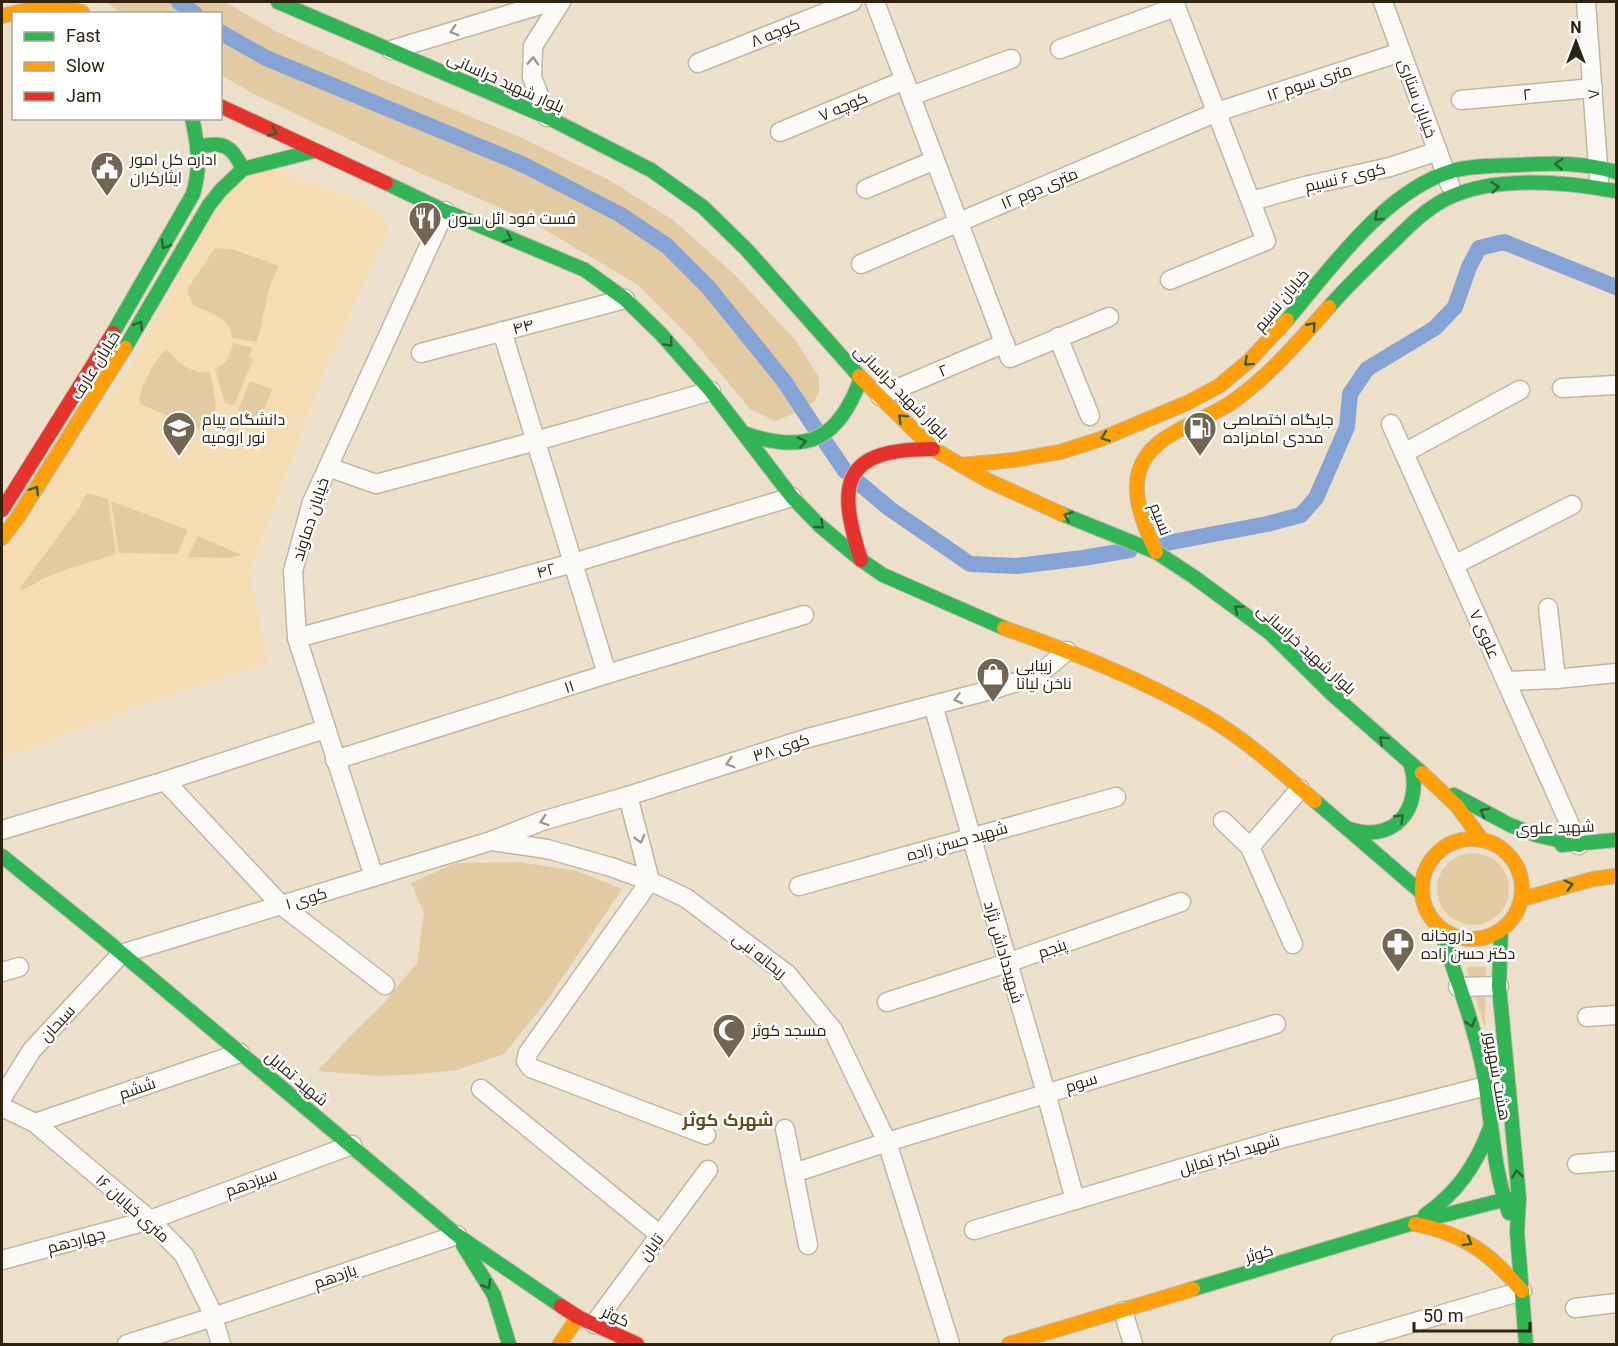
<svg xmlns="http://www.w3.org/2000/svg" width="1618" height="1346" viewBox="0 0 1618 1346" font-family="Roboto,Cairo,sans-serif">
<rect width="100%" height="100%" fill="#ede0cb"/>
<polygon fill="#f5dcb3" points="269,167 373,207 389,228 327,364 249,573 268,663 137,707 2,759 2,547 130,368 190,255 224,196 253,174"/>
<g fill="#e2caa3">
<polygon points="106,2 225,2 277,32 383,80 522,138 609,180 673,220 734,274 797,342 819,378 819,393 813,403 793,414 775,421 750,409 692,339 638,285 532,222 411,169 252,93 221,75 220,14 121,13"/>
<path d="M215,248l20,2 44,16 -9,20 -13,56 -25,-4c-1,-21 -23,-25 -39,-33l-5,-11v-6z"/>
<path d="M233,343l19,5 -3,8 4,4 -19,45 -9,-2 -10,-34c11,-4 16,-15 18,-26z"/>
<path d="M167,349c10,14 25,25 43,23l6,32 -6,20h-7l-3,5 -60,-25c-4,-11 17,-49 27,-55z"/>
<polygon points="250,381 272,389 260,420 238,411"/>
<path d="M87,493l21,6 8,55c-24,8 -49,14 -72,24 -8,4 -15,12 -25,11l60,-81z"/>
<polygon points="111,501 188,530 177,554 119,553"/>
<polygon points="198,536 242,555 229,558 188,557"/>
<circle cx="1473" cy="889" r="36"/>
<polygon points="518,862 577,871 622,889 548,999 504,1054 457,1070 421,1074 377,1076 318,1071 348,1038 383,1004 417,963 424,913 411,883 456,863"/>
<polygon points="1466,967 1486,967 1485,1028"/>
</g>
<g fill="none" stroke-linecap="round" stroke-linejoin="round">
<g stroke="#85a3d4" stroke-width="16">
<polyline points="179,2 195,14"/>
<polyline points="220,32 266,58 524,165 621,215 667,246 708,287 784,381 815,428"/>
<polyline points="826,443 845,471"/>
<polyline points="859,483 890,509 970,564 1017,566 1083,558 1130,550"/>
<polyline points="1156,545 1267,524 1301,515 1316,498 1347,427 1350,394 1367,369 1435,328 1455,307 1469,267 1479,248 1504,242 1616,287"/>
</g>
<defs>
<g id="street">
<polyline points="875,2 1010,358 1109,317"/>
<polyline points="1383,2 1450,185"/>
<polyline points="1586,2 1599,180"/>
<polyline points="1060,49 1176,7"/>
<polyline points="391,50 550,2"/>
<polyline points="698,63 852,2"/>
<polyline points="911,96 1011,59"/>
<polyline points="1461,100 1593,88"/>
<polyline points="547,117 532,77 533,46 561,2"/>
<polyline points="780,132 905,80"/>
<polyline points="866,189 935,160"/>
<polyline points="1252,201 1305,186 1390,167 1438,151"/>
<polyline points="861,264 1217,112 1401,52"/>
<polyline points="1170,280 1266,241 1174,2"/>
<polyline points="502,331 607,674"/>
<polyline points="1058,337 1090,416"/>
<polyline points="421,353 625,299"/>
<polyline points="1562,388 1616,385"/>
<polyline points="880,396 1005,343"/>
<polyline points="1391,424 1579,845"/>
<polyline points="1404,453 1520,390"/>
<polyline points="328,467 376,484 536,441 711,391"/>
<polyline points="1454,565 1572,505"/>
<polyline points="1548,608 1556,679"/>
<polyline points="297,638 573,563 792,497"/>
<polyline points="1506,681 1556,679 1616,673"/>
<polyline points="933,705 1046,1093 1075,1200"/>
<polyline points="335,760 607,674 804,615"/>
<polyline points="165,781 281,905 385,985"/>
<polyline points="628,796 650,881 528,1053 526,1061 531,1068 706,1135"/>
<polyline points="1223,821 1250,847 1293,944"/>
<polyline points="2,830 165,781 325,729"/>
<polyline points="492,841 547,849 611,867 650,881 686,898 787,974 833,1030 887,1142 950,1344"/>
<polyline points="1250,847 1300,789"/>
<polyline points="374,877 297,638 293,571 312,502 445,211"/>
<polyline points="799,886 1116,797"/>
<polyline points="2,972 19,967"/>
<polyline points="1458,987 1499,986"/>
<polyline points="887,1002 1007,963 1181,902"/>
<polyline points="1587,1017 1616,1015"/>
<polyline points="481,1089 660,1235"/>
<polyline points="2,1098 32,1050 121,954 491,841 542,821 628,796 808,738 998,688 1038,675 1067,651"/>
<polyline points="2,1107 35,1123 150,1220 184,1255 210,1308 221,1344"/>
<polyline points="35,1123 240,1053"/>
<polyline points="785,1129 808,1245"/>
<polyline points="1577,1164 1616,1161"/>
<polyline points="794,1173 887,1142 1276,1024"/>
<polyline points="974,1230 1280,1139 1486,1086"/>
<polyline points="2,1260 150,1220 352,1145"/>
<polyline points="1575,1308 1616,1303"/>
<polyline points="1123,1311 1133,1344"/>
<polyline points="594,1324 708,1170"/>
<polyline points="127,1344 213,1317 457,1235"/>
<polyline points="1340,1344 1522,1291"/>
</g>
<g id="fast">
<polyline points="278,2 547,117 651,170 703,207 747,250 859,376"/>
<path d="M199,147c25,-6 33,-1 44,22"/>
<polyline points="386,183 445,211 585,270 625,299 661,334 711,391 792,497 819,525 861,560 883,575 1004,628"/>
<path d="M1329,307c21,-24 43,-45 65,-66 16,-16 33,-33 54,-43 48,-23 117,-16 168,-7"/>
<path d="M1287,320c44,-52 98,-129 165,-149 21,-6 43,-5 64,-6 34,-2 67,-3 100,7"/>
<path d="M113,333l80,-139c8,-26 5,-50 -1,-76"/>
<polyline points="125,348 209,205 221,190 243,169 314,151"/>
<path d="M746,434c62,21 93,5 115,-56"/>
<polyline points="1062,514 1156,552 1194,577 1270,633 1333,695 1422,773"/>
<polyline points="1454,795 1510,825 1536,835 1579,845"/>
<polyline points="1315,801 1422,893"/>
<path d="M1347,828c46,17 76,-18 64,-63"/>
<polyline points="1562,845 1616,840"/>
<polyline points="2,856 107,941 457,1235 561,1306"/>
<path d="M1440,928c15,47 33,93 43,141 9,48 9,97 26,144"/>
<polyline points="1501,931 1499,986 1519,1198 1517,1232 1526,1344"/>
<path d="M1425,1215c33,-23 51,-50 65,-87"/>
<polyline points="463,1245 494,1295 509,1344"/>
<polyline points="1193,1289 1413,1223 1503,1200 1519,1198"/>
</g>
<g id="slow">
<polyline points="2,16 48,5 82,12"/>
<polyline points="859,376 933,449 989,481 1062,514"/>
<polyline points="961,465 1014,460 1060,452 1101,439 1187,403 1219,386 1249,361 1287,320"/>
<polyline points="2,538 18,517 125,348"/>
<path d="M1156,552c-21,-46 -36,-90 18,-119 20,-12 42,-19 61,-33 36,-26 65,-60 94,-93"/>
<path d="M1004,628c68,24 135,50 198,86 41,23 77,56 113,87"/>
<polyline points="1422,773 1457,806 1482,840"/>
<circle cx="1472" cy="889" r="50"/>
<polyline points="1522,899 1593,879 1616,876"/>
<path d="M1415,1224c48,9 76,30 107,67"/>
<polyline points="560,1344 578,1317"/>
<polyline points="1009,1344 1193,1289"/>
</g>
<g id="jam">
<polyline points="220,106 386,183"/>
<polyline points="2,510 113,333"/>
<path d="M861,560c-25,-78 -19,-111 72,-111"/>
<polyline points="561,1306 578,1317 637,1344"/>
</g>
</defs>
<use href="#street" stroke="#c1b6a3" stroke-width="21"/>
<use href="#fast" stroke="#c1b6a3" stroke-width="16"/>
<use href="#slow" stroke="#c1b6a3" stroke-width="16"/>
<use href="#jam" stroke="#c1b6a3" stroke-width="16"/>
<use href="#street" stroke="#fcfaf7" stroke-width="18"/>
<use href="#fast" stroke="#30b455" stroke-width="14"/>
<use href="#slow" stroke="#ff9f0a" stroke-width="14"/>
<use href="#jam" stroke="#e5322d" stroke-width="14"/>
</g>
<defs><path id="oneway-chevron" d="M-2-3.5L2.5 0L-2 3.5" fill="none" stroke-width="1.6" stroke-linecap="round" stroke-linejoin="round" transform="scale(1.5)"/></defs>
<g stroke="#a0998f">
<use href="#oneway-chevron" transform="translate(454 31) rotate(163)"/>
<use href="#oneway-chevron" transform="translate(533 61) rotate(-87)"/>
<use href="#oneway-chevron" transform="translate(958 699) rotate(165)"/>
<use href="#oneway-chevron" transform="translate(730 763) rotate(162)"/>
<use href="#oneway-chevron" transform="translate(544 821) rotate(162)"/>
<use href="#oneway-chevron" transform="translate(640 839) rotate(75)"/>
</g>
<g stroke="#2f642f">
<use href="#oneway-chevron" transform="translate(273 132) rotate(25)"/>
<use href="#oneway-chevron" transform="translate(1559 164) rotate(-177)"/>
<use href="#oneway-chevron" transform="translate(1495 187) rotate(-6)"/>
<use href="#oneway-chevron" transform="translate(1378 217) rotate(139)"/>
<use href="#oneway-chevron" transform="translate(508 238) rotate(23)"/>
<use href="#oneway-chevron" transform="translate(165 245) rotate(120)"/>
<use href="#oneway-chevron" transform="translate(139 325) rotate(-58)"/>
<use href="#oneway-chevron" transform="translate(1312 326) rotate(-48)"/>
<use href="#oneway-chevron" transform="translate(669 343) rotate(49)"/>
<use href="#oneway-chevron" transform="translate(1248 362) rotate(138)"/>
<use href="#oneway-chevron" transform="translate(902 418) rotate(-135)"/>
<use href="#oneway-chevron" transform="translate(1105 437) rotate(159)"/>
<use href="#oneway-chevron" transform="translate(802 442) rotate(-13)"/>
<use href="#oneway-chevron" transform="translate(35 490) rotate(-58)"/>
<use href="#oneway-chevron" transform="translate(1068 516) rotate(-158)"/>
<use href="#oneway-chevron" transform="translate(820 525) rotate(43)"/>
<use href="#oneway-chevron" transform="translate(1238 609) rotate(-143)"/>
<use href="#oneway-chevron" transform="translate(1383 740) rotate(-138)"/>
<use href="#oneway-chevron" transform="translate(1484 812) rotate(-152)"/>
<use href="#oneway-chevron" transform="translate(1400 818) rotate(-44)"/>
<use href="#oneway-chevron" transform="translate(1569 885) rotate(-15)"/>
<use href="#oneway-chevron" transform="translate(1471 1023) rotate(73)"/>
<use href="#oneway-chevron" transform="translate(1517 1174) rotate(-96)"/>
<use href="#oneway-chevron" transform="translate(1468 1242) rotate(31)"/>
<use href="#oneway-chevron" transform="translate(487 1285) rotate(59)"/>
</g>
<defs>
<symbol id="civic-pin" viewBox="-11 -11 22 30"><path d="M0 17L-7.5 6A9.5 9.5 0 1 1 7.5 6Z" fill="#726551" stroke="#fff"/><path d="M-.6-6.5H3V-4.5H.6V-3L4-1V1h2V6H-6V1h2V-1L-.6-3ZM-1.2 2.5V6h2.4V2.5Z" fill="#fff"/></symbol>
<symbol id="restaurant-pin" viewBox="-11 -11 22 30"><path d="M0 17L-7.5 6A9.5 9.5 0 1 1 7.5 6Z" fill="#726551" stroke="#fff"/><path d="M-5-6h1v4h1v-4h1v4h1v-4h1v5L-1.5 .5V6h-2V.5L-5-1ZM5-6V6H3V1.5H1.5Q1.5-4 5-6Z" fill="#fff"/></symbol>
<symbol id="university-pin" viewBox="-11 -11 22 30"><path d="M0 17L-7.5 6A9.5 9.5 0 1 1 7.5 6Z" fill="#726551" stroke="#fff"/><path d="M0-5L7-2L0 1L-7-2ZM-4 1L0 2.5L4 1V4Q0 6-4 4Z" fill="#fff"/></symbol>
<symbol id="fuel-pin" viewBox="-11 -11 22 30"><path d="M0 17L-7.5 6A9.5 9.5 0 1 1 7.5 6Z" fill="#726551" stroke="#fff"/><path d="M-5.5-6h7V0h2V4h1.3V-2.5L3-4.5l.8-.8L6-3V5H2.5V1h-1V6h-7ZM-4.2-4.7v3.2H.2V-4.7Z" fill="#fff"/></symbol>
<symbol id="shop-pin" viewBox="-11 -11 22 30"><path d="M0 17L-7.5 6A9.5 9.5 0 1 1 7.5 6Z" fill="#726551" stroke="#fff"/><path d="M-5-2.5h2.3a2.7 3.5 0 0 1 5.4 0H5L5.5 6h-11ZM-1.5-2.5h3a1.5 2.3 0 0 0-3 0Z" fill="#fff"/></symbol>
<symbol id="pharmacy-pin" viewBox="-11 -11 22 30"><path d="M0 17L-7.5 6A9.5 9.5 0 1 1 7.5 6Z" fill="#726551" stroke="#fff"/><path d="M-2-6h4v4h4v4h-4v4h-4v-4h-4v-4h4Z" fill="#fff"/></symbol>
<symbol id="mosque-pin" viewBox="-11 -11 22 30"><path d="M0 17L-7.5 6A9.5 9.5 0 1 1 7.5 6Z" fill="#726551" stroke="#fff"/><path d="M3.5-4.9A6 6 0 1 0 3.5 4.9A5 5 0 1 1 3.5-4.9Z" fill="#fff"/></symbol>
</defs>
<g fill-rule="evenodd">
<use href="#civic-pin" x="88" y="149" width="38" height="52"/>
<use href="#restaurant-pin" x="406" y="199" width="38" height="52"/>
<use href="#university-pin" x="160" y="409" width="38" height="52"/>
<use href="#fuel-pin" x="1181" y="409" width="38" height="52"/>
<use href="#shop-pin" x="974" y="655" width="38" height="52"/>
<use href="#pharmacy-pin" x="1379" y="925" width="38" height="52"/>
<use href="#mosque-pin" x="710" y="1011" width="38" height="52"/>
</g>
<g text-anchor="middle" stroke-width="5" stroke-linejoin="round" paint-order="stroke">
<g font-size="16" fill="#2f2310" stroke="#fff">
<text transform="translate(775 32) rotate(-22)" y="6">کوچه ۸</text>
<text transform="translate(506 82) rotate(24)" y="6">بلوار شهید خراسانی</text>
<text transform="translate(1309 82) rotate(-18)" y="6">۱۲ متری سوم</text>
<text transform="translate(1527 94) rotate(-5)" y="6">۲</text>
<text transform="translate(1593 94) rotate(-95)" y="6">۷</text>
<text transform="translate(1418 98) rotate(70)" y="6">خیابان ستاری</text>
<text transform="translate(843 106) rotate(-23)" y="6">کوچه ۷</text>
<text transform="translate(1345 177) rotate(-13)" y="6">کوی ۶ نسیم</text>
<text transform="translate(1039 188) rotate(-23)" y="6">۱۲ متری دوم</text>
<text transform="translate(1281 300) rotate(-50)" y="6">خیابان نسیم</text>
<text transform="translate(523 326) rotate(-15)" y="6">۴۴</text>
<text transform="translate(95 365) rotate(-58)" y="6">خیابان عارف</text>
<text transform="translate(943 370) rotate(-23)" y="6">۲</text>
<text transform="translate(902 392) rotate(45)" y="6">بلوار شهید خراسانی</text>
<text transform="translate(310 519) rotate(-72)" y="6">خیابان دماوند</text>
<text transform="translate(1161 519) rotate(69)" y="6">نسیم</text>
<text transform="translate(546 570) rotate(-15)" y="6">۴۲</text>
<text transform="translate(1485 634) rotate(66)" y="6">علوی ۷</text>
<text transform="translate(1307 649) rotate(42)" y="6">بلوار شهید خراسانی</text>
<text transform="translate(569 686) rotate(-18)" y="6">۱۱</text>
<text transform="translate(781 747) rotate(-18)" y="6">کوی ۳۸</text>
<text transform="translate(1555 827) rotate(-2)" y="6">شهید علوی</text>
<text transform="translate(957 841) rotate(-16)" y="6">شهید حسن زاده</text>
<text transform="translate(306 898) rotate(-17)" y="6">کوی ۱</text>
<text transform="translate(1052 948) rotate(-19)" y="6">پنجم</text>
<text transform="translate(1004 952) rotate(74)" y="6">شهیدداداش نژاد</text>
<text transform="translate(760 955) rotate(38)" y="6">ریحانه نبی</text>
<text transform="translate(57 1023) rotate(-47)" y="6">سبحان</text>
<text transform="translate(1498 1076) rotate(80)" y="6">هشت شهریور</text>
<text transform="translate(297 1078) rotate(40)" y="6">شهید تمایل</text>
<text transform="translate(1081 1082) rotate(-17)" y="6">سوم</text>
<text transform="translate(137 1088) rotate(-19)" y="6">ششم</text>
<text transform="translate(1229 1154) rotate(-17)" y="6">شهید اکبر تمایل</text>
<text transform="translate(251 1182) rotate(-20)" y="6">سیزدهم</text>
<text transform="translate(133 1208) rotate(42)" y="6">۱۶ متری خیابان</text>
<text transform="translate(76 1240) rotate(-15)" y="6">چهاردهم</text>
<text transform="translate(651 1247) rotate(-53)" y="6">تابان</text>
<text transform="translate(1259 1253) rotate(-16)" y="6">کوثر</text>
<text transform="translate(335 1276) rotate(-19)" y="6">یازدهم</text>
<text transform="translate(616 1316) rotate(25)" y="6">کوثر</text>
</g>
<g font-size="16" fill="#2f2310" stroke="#fff" text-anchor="start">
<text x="130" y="165">اداره کل امور<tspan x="130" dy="18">ایثارکران</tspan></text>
<text x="448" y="224">فست فود ائل سون</text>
<text x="202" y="425">دانشگاه پیام<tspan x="202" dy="18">نور ارومیه</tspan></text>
<text x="1223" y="425">جایگاه اختصاصی<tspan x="1223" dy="18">مددی امامزاده</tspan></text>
<text x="1016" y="671">زیبایی<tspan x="1016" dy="18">ناخن لیانا</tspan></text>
<text x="1421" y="941">داروخانه<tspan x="1421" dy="18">دکتر حسن زاده</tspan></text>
<text x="752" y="1036">مسجد کوثر</text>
</g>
<g font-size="18" font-weight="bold" fill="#684e1f" stroke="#fff">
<text x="728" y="1126">شهرک کوثر</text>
</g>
</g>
<rect width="1618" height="1346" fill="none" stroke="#2f2310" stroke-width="6"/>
<rect x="12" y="12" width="210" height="108" fill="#ffffff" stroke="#aca79f" stroke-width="1.5"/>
<rect x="24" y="32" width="30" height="9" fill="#30b455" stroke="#aca79f" stroke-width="1.5"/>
<text x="66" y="42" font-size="18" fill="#2f2310">Fast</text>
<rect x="24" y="62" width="30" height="9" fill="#ff9f0a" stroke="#aca79f" stroke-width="1.5"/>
<text x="66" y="72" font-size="18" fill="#2f2310">Slow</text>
<rect x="24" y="92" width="30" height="9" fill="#e5322d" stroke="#aca79f" stroke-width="1.5"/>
<text x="66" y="102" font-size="18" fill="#2f2310">Jam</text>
<g transform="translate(1576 42)" stroke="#ffffff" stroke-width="4.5" paint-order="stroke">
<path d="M0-4.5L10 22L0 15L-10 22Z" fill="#2f2310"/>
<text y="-9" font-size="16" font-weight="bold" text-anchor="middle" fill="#2f2310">N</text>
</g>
<path d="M1414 1322v9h116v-9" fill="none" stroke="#2f2310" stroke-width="3"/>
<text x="1423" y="1322" font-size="18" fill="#2f2310" stroke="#ffffff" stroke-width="4.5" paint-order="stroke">50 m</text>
</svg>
